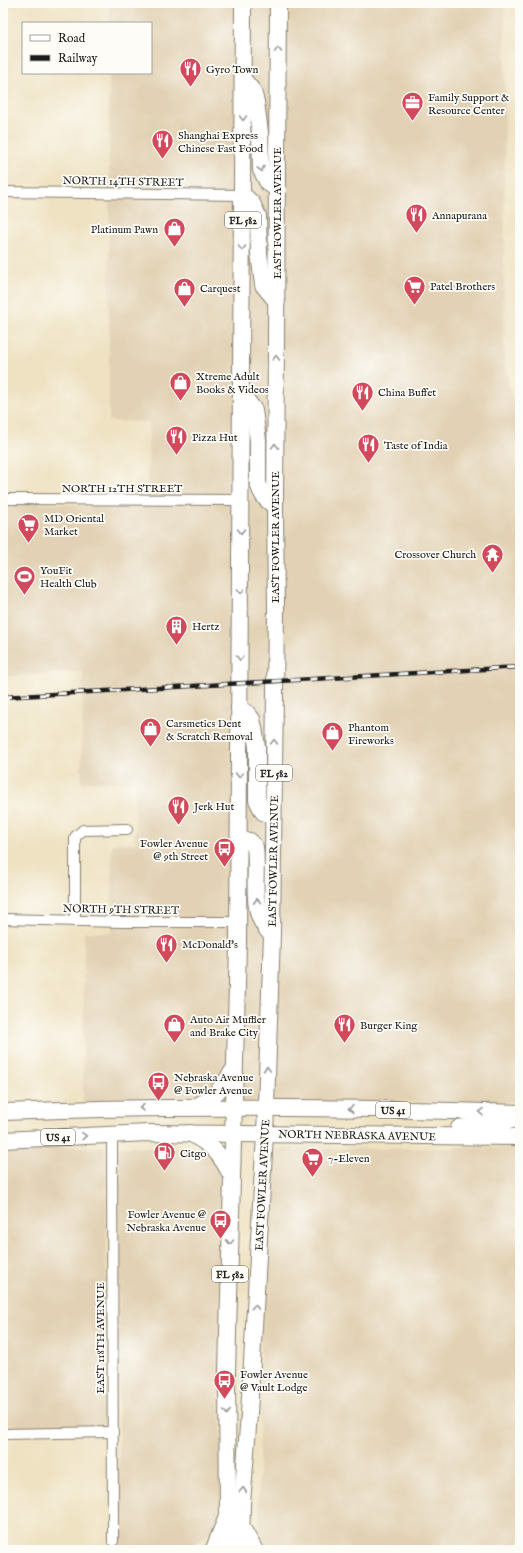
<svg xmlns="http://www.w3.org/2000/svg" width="523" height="1553" viewBox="0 0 523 1553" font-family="'IM FELL English',serif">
<rect width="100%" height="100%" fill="#fdfcf7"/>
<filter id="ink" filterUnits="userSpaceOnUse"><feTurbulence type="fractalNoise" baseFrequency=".025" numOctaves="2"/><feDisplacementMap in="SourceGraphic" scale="8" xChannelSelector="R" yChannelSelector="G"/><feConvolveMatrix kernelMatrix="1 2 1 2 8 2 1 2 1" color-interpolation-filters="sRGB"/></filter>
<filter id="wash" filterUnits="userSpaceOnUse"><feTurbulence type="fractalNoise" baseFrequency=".012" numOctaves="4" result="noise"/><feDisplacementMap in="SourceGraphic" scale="16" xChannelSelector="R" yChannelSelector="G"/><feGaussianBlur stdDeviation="0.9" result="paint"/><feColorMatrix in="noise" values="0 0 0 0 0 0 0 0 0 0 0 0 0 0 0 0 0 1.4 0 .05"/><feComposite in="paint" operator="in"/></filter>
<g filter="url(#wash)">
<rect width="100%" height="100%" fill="#efe2c2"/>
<g fill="#e2d1b4">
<polygon points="109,3 505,3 504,363 520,423 520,1102 83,1103 84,932 112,932 112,844 135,843 135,781 81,782 83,671 3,677 3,503 147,506 149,422 109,421 109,73 151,73 151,23 109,23"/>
<polygon points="3,1147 106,1147 107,1427 3,1428"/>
<polygon points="118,1147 203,1147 220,1165 222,1494 215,1530 185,1550 111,1550 111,1546 119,1546"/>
<polygon points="520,1148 520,1550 260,1550 258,1548 261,1307 270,1149"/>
</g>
</g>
<g filter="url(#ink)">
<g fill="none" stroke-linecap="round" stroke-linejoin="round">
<defs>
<g id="street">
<polyline points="3,192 243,195"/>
<polyline points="3,499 241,500"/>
<polyline points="3,919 122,922 238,922"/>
<polyline points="75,921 75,837 83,830 127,829"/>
<polyline points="112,1135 113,1541"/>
<polyline points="3,1434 113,1432"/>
</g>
<g id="primary">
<polyline points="243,79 253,91 256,102 260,132 261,170 268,183 278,190"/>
<polyline points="243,195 252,203 258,216 259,253 263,285 277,302"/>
<path d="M242,394l12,16 4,30v43c3,11 7,17 17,23"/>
<polyline points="239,708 247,713 252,719 254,728 257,747 257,800 263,812 273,817"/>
<path d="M239,840l11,1 5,6c4,28 -8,67 17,88"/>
<path d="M195,1107c20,-10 27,-19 39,-38"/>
<path d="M3,1112c95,-4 189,-5 284,-4 78,0 155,3 233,5"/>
<polyline points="459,1128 494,1124 518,1119"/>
<path d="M190,1133c23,13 29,19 41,42"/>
<polyline points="3,1140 148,1133 520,1137"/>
<polyline points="226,1550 228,1518 227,1373 238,945 243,3"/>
<polyline points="241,1550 242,1503 249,1414 265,1134 272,935 276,611 275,506 278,3"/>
</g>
<g id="highway">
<polyline points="241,1529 253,1550"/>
<polyline points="215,1550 228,1518"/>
</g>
</defs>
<use href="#street" stroke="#867f6f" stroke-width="12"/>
<use href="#primary" stroke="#867f6f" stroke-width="18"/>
<use href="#highway" stroke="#867f6f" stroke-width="21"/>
<use href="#street" stroke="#fff" stroke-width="10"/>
<use href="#primary" stroke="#fff" stroke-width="16"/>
<use href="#highway" stroke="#fff" stroke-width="19"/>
<defs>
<polyline id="rail" points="3,697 520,667"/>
</defs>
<use href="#rail" stroke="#1c1c1c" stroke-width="4.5"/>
<use href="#rail" stroke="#fdfcf7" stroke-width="3" stroke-dasharray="9" stroke-linecap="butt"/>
</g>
<defs><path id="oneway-chevron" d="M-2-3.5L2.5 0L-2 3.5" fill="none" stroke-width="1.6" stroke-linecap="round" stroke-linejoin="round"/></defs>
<g stroke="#999">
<use href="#oneway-chevron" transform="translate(278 50) rotate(-90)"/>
<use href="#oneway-chevron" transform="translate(243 118) rotate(90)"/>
<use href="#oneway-chevron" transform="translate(261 169) rotate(76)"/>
<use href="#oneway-chevron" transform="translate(242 248) rotate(90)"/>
<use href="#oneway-chevron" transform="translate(276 358) rotate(-89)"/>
<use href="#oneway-chevron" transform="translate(275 446) rotate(-90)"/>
<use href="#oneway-chevron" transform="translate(241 531) rotate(90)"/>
<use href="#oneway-chevron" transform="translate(241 591) rotate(91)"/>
<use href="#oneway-chevron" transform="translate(240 658) rotate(91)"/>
<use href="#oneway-chevron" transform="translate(274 742) rotate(-89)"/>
<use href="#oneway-chevron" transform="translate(239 775) rotate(91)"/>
<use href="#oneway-chevron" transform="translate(257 901) rotate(-94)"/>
<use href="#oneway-chevron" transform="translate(267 1069) rotate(-88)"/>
<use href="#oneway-chevron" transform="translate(142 1108) rotate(180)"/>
<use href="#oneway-chevron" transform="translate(351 1109) rotate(-179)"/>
<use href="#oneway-chevron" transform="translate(481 1112) rotate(-179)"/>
<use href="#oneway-chevron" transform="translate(84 1136) rotate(-3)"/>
<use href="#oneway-chevron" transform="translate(230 1242) rotate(91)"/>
<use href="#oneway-chevron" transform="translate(255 1307) rotate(-87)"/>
<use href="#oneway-chevron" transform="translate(227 1412) rotate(90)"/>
<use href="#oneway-chevron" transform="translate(243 1490) rotate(-85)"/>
</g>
</g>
<defs>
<symbol id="restaurant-pin" viewBox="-11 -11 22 30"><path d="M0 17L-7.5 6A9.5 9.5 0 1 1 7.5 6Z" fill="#d1495b" stroke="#fdfcf7"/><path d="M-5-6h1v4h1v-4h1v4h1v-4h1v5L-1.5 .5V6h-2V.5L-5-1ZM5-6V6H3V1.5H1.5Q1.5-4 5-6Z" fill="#fff"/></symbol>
<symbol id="office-pin" viewBox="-11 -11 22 30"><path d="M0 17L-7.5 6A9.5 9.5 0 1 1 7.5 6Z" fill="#d1495b" stroke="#fdfcf7"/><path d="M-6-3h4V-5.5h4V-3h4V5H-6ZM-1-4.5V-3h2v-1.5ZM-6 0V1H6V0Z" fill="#fff"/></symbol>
<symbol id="shop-pin" viewBox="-11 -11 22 30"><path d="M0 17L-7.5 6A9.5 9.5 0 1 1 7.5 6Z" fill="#d1495b" stroke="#fdfcf7"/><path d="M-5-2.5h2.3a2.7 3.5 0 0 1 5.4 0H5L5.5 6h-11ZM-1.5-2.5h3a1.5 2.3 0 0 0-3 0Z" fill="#fff"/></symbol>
<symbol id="supermarket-pin" viewBox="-11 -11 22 30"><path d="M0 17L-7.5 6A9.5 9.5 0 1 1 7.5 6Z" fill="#d1495b" stroke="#fdfcf7"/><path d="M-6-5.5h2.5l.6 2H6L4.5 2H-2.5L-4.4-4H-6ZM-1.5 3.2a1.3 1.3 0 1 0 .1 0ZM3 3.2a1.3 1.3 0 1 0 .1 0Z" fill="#fff"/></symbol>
<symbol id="temple-pin" viewBox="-11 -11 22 30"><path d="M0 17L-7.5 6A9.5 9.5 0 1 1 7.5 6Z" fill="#d1495b" stroke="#fdfcf7"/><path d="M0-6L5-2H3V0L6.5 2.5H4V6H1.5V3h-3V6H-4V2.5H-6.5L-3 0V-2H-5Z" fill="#fff"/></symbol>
<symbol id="stadium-pin" viewBox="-11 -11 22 30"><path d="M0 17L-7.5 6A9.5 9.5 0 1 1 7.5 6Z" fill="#d1495b" stroke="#fdfcf7"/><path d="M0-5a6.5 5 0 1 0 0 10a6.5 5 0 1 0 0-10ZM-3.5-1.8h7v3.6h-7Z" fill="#fff"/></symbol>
<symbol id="building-pin" viewBox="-11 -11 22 30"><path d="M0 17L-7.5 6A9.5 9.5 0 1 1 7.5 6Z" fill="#d1495b" stroke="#fdfcf7"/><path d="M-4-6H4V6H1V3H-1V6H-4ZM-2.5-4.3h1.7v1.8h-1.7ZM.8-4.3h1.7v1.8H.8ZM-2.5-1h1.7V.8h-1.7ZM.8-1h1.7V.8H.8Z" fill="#fff"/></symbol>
<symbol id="bus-pin" viewBox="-11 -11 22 30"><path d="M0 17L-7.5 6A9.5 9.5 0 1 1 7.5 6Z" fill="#d1495b" stroke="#fdfcf7"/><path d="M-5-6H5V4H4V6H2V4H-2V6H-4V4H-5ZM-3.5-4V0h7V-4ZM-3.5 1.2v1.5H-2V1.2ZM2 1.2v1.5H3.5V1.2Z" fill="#fff"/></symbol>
<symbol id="fuel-pin" viewBox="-11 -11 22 30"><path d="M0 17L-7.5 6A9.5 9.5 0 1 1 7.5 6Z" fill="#d1495b" stroke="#fdfcf7"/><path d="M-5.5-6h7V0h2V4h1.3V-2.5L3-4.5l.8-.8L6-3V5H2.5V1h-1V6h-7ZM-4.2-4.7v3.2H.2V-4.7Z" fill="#fff"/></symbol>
</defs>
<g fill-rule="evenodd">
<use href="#restaurant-pin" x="178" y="56" width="25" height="34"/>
<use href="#office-pin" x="400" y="90" width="25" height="34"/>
<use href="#restaurant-pin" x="150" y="128" width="25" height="34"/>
<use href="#restaurant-pin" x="404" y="202" width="25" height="34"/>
<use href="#shop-pin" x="162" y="216" width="25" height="34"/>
<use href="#supermarket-pin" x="402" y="274" width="25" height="34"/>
<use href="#shop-pin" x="172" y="276" width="25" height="34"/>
<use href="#shop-pin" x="168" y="370" width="25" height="34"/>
<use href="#restaurant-pin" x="350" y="380" width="25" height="34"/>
<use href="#restaurant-pin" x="164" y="424" width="25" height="34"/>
<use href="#restaurant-pin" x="356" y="432" width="25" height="34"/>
<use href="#supermarket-pin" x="16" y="512" width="25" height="34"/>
<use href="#temple-pin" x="480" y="542" width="25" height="34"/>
<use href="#stadium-pin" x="12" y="564" width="25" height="34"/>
<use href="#building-pin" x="164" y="614" width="25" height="34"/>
<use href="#shop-pin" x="138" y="716" width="25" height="34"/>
<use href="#shop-pin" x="320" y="720" width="25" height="34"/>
<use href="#restaurant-pin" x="166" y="794" width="25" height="34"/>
<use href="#bus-pin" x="212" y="836" width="25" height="34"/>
<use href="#restaurant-pin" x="154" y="932" width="25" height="34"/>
<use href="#shop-pin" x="162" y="1012" width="25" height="34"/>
<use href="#restaurant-pin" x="332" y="1012" width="25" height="34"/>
<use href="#bus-pin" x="146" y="1070" width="25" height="34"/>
<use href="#fuel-pin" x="152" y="1140" width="25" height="34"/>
<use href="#supermarket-pin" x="300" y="1146" width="25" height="34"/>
<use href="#bus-pin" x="208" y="1208" width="25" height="34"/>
<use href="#bus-pin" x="212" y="1368" width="25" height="34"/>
</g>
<g text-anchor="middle" stroke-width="3.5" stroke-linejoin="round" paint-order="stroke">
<g fill="#fdfcf7" stroke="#605f5e" stroke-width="1">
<rect x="225" y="212" width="36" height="16" rx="3"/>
<rect x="256" y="765" width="36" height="16" rx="3"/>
<rect x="376" y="1102" width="34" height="16" rx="3"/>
<rect x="41" y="1129" width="34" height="16" rx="3"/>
<rect x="212" y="1266" width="36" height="16" rx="3"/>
</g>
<g font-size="10" font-weight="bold" fill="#1c1c1c">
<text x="243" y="224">FL 582</text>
<text x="274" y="777">FL 582</text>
<text x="393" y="1114">US 41</text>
<text x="58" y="1141">US 41</text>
<text x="230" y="1278">FL 582</text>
</g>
<g font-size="11" fill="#1c1c1c" stroke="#fdfcf7" text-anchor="start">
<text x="206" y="73">Gyro Town</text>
<text x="428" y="101">Family Support &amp;<tspan x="428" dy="13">Resource Center</tspan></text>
<text x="178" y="139">Shanghai Express<tspan x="178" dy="13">Chinese Fast Food</tspan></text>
<text x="432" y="219">Annapurana</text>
<text x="158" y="233" text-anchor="end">Platinum Pawn</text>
<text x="430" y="290">Patel Brothers</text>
<text x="200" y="292">Carquest</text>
<text x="196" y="380">Xtreme Adult<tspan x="196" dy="13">Books &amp; Videos</tspan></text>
<text x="378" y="396">China Buffet</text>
<text x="192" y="441">Pizza Hut</text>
<text x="384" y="449">Taste of India</text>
<text x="44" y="522">MD Oriental<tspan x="44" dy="13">Market</tspan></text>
<text x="476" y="558" text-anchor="end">Crossover Church</text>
<text x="40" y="574">YouFit<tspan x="40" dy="13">Health Club</tspan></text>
<text x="192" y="630">Hertz</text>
<text x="166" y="727">Carsmetics Dent<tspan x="166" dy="13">&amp; Scratch Removal</tspan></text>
<text x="348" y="731">Phantom<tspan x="348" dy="13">Fireworks</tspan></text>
<text x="194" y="810">Jerk Hut</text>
<text x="208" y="847" text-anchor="end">Fowler Avenue<tspan x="208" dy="13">@ 9th Street</tspan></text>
<text x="182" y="948">McDonald's</text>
<text x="190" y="1023">Auto Air Muffler<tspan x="190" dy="13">and Brake City</tspan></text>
<text x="360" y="1029">Burger King</text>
<text x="174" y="1081">Nebraska Avenue<tspan x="174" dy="13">@ Fowler Avenue</tspan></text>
<text x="180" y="1157">Citgo</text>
<text x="328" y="1162">7-Eleven</text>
<text x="206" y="1218" text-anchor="end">Fowler Avenue @<tspan x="206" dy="13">Nebraska Avenue</tspan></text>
<text x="240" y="1378">Fowler Avenue<tspan x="240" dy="13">@ Vault Lodge</tspan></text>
</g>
<g font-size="11" fill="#1c1c1c" stroke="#fdfcf7">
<text transform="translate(123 181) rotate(1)" y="4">NORTH 14TH STREET</text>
<text transform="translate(277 213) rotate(-90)" y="4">EAST FOWLER AVENUE</text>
<text x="122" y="492">NORTH 12TH STREET</text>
<text transform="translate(275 537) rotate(-90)" y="4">EAST FOWLER AVENUE</text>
<text transform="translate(273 861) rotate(-89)" y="4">EAST FOWLER AVENUE</text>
<text transform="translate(121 909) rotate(1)" y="4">NORTH 9TH STREET</text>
<text transform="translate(357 1135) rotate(1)" y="4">NORTH NEBRASKA AVENUE</text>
<text transform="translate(262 1185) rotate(-87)" y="4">EAST FOWLER AVENUE</text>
<text transform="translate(100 1338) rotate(-90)" y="4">EAST 118TH AVENUE</text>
</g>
</g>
<rect width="523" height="1553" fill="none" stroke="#fdfcf7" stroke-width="16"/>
<rect x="22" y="22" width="130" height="52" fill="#fdfcf7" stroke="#a3a29f"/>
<rect x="30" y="35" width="20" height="6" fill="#ffffff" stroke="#a3a29f"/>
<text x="58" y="42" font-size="12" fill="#1c1c1c">Road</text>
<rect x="30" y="55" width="20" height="6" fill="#1c1c1c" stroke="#a3a29f"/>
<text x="58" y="62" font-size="12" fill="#1c1c1c">Railway</text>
</svg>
